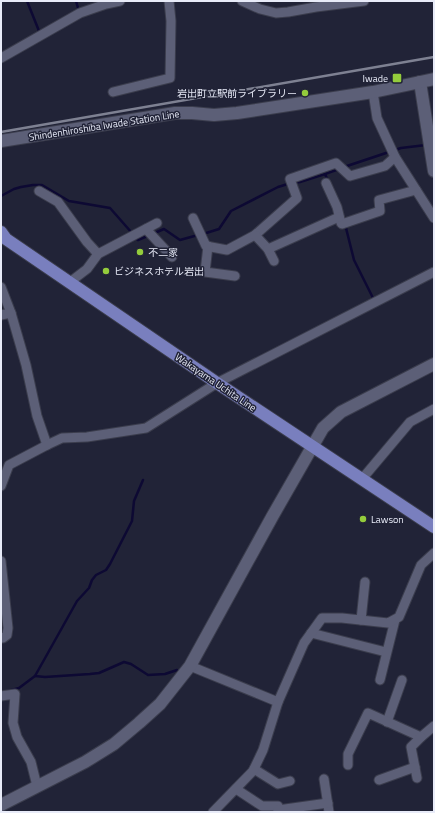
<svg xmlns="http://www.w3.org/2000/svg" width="435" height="813" viewBox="0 0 435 813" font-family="'Titillium Web','Noto Sans JP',sans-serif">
<rect width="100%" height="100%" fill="#212337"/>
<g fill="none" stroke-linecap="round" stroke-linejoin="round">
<g stroke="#0d0933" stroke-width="2.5">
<polyline points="27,1 39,31"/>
<polyline points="76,1 78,8"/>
<polyline points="344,167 401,148 426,145"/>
<polyline points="328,181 325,174 339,169"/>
<polyline points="1,196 14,189 21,187 33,185 42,185 69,201 110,208 132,233"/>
<polyline points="345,224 354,260 373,298"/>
<polyline points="203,234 219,229 231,211 278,187 291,183 300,182 325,174"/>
<polyline points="135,237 138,240 164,229 180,240 198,235"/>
<polyline points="35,676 45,677 90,674 99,673 124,662 131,664 148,675 165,674 177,670"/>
<polyline points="8,691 19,688 35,676 77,601 89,588 92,580 96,575 106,570 110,564 132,521 134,501 143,480"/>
</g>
<defs>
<g id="street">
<polyline points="242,1 260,9 276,13 288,12 316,7 364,1"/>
<polyline points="1,58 80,13 106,4 120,1"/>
<polyline points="113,92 170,78 171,21 169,1"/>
<polyline points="373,92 377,118 395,157 434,218"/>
<polyline points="326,183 337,207 341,223"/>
<polyline points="39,191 58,202 87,242 98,254"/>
<polyline points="193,218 206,246 227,250 255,235 297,198 290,179 336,163 350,176 385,166 395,157"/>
<polyline points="342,224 380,211 379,200 416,190"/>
<polyline points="146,229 172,257"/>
<polyline points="255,235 268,249 274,261"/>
<polyline points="208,246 205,272 235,276"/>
<polyline points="268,249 339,217"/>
<polyline points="70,282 87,269 98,254 157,223"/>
<polyline points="1,287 11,313 26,365 37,416 47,445"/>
<polyline points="1,315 11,313"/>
<polyline points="362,479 410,422 434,409"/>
<polyline points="1,486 9,465 47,445 62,438 87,437 146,428 217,383 434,272"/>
<polyline points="1,561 8,628 7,635 3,638 1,638"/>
<polyline points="361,620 365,582"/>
<polyline points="311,633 386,652"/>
<polyline points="190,666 278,702"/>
<polyline points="380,680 395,620"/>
<polyline points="1,696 15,694 13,723 17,737 31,762 37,786"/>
<polyline points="387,722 402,680"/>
<polyline points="348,765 348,754 368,713 421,737 434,726"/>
<polyline points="254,769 278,784 290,781"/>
<polyline points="417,778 411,747 421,737"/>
<polyline points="324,779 329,812"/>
<polyline points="379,780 415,767"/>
<polyline points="236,789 262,806 278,806 278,812"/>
<polyline points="278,810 328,803"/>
<polyline points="213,812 253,771 263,750 278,702 304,643 322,618 342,618 388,623 399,617 421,565 434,553"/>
</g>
<g id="secondary">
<polyline points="420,82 434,171"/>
<polyline points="1,141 175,113 192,113 214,115 237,113 373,92 434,79"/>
<polyline points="1,805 85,762 114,744 139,723 160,704 190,666 272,517 323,428 341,412 434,364"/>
</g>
<polyline id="primary" points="1,232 6,239 217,383 434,527"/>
</defs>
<use href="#street" stroke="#3b3d4d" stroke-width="11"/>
<use href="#secondary" stroke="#3b3d4d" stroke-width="14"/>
<use href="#primary" stroke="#3b3d4d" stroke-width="14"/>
<use href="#street" stroke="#5c5f77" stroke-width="9"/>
<use href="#secondary" stroke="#5c5f77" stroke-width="12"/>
<use href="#primary" stroke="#797fbe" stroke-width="12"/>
<polyline stroke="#7e8192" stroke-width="2.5" points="1,132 434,57"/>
</g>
<g fill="#94cc3c" stroke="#212337" stroke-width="1.5">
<rect x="392" y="73" width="10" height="10" rx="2"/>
<circle cx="305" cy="93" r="4"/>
<circle cx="140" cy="252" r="4"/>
<circle cx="106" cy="271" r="4"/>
<circle cx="363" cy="519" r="4"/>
</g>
<g text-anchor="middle" stroke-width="3" stroke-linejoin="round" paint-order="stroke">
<g font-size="10" fill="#e8ebf8" stroke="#212337" text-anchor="start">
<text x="388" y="82" text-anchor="end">Iwade</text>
<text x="297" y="97" text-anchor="end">岩出町立駅前ライブラリー</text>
<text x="148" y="256">不二家</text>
<text x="114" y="275">ビジネスホテル岩出</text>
<text x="371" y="523">Lawson</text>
</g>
<g font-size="10" fill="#e8ebf8" stroke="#212337">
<text transform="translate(104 125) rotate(-9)" y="4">Shindenhiroshiba Iwade Station Line</text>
<text transform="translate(216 382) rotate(34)" y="4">Wakayama Uchita Line</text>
</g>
</g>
<rect width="435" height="813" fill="none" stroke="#e8ebf8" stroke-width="4"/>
</svg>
